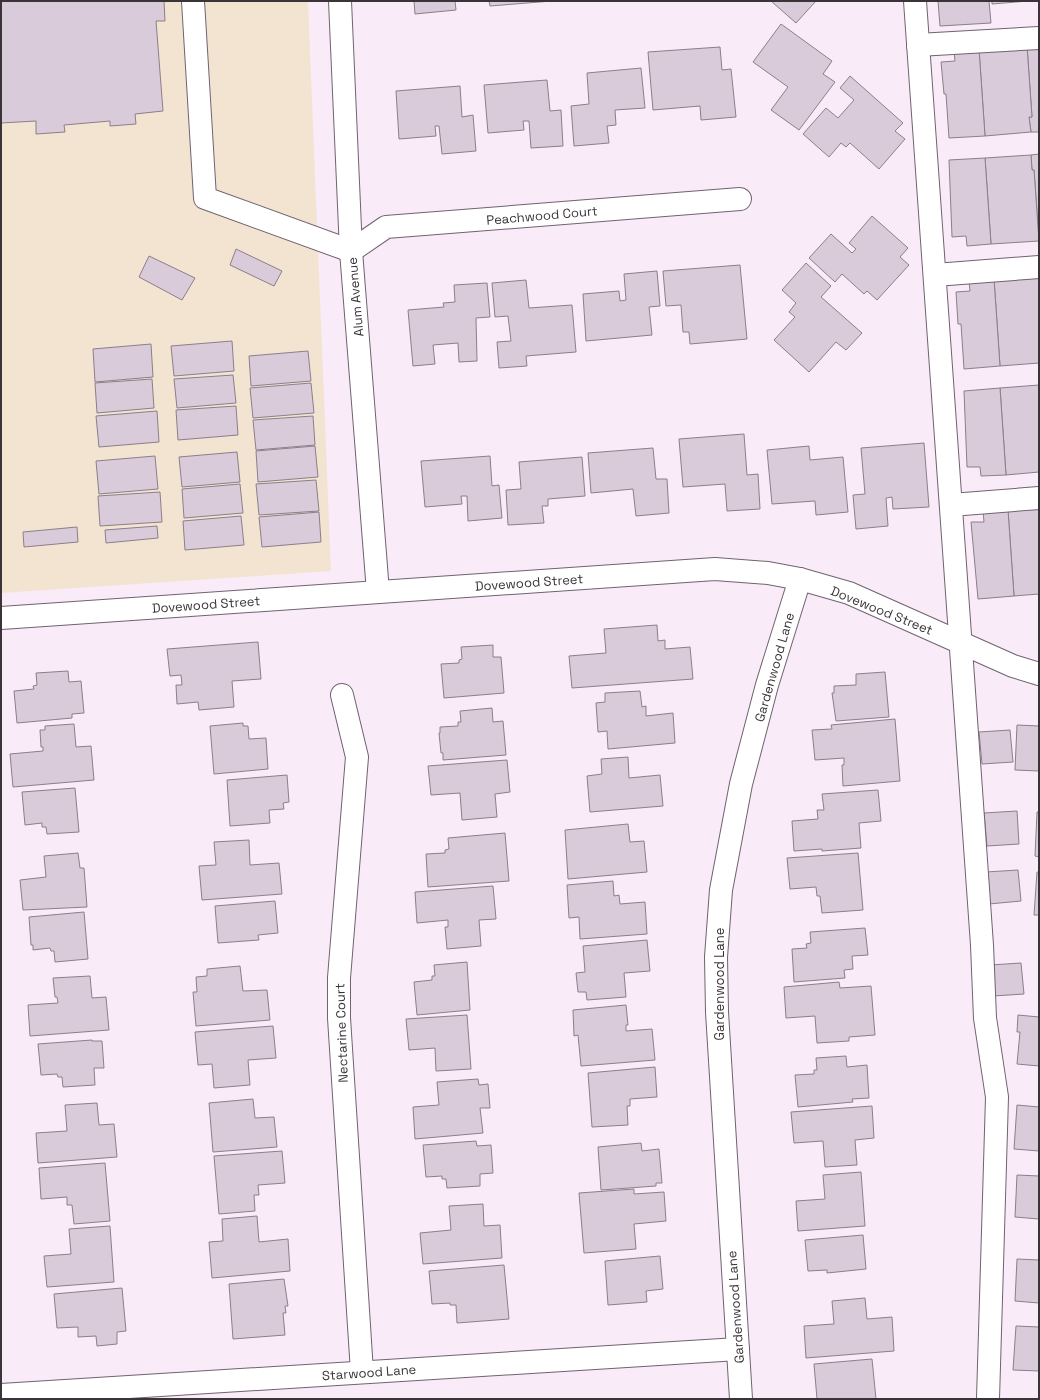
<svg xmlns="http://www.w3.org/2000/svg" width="1040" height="1400" viewBox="0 0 1040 1400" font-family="'Space Grotesk',sans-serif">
<rect width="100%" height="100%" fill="#faebf9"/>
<polygon fill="#f3e4d1" points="1,1 308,1 331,571 1,593"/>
<g fill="#d9cbd9" stroke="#8c7e8b">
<polygon points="1,1 164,1 165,21 156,21 163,111 135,114 136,124 110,126 110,121 64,125 65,132 36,134 36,121 1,123"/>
<polygon points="414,1 455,1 456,10 415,14"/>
<polygon points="489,1 552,1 490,6"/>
<polygon points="771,1 816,1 796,23"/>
<polygon points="938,1 989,1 991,23 940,26"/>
<polygon points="992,1 1028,1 992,4"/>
<polygon points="781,24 832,61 823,74 835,82 799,130 771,110 788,87 753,62"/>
<polygon points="1039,45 1039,132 1031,132 1029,117 1032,117 1027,46"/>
<polygon points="1027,46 1032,117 1029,117 1031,132 985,136 979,49"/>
<polygon points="720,47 722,70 731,69 736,117 701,120 700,106 653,110 648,52"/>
<polygon points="979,49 985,136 949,138 946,94 944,94 941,62 955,61 954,51"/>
<polygon points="641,68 645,108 615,110 616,125 607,126 609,143 574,146 571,106 589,104 587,73"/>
<polygon points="850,76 903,123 895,131 905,139 879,169 850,143 846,147 841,143 829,157 803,134 826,108 838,118 854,100 840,88"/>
<polygon points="547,80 550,111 561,110 563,146 531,148 529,121 523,121 524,130 488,133 484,85"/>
<polygon points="460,86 462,117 473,115 476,151 442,154 439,126 435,126 436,136 399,139 396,91"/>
<polygon points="1039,154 1039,241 1034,170 1032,170 1031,155"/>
<polygon points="1031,155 1032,170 1034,170 1039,241 991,244 985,158"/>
<polygon points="985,158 991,244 967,246 966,236 952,237 949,160"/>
<polygon points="872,216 908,248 900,257 909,265 877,300 867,291 864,294 842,274 835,282 809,258 831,234 852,253 856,249 849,243"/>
<polygon points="236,249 282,271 274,286 230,265"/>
<polygon points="149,256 195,278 182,300 139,277"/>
<polygon points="806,263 831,286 821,297 862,333 846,350 836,342 809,372 774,340 795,317 789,312 796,303 782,290"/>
<polygon points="740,265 747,339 690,344 689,332 683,332 681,305 666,306 663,271"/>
<polygon points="657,271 660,306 649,307 652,335 586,341 583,294 619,291 620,301 626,300 624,274"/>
<polygon points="1039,276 1039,363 1000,366 994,279"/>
<polygon points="994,279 1000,366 964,369 961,324 958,324 956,292 970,291 969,281"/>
<polygon points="526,280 529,308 572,305 576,352 526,356 527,366 499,368 497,342 511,341 508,316 495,317 492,283"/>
<polygon points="487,283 490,317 476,318 477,361 459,362 458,343 433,345 435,364 413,366 408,310 444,307 443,303 455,302 454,285"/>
<polygon points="232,341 234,371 174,376 171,346"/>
<polygon points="151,344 153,377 95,382 93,349"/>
<polygon points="308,351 311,381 251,386 249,356"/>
<polygon points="233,375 236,403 177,408 174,379"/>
<polygon points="152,379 154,408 97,413 95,383"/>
<polygon points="311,383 314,413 253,418 250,388"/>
<polygon points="1039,385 1039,472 1006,475 1000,388"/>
<polygon points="1000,388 1006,475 981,476 980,467 967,467 964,391"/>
<polygon points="236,406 238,435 178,440 176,410"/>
<polygon points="157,411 159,442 99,447 96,416"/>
<polygon points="313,416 315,445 256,450 253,420"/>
<polygon points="744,434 747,475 758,474 760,509 727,511 725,484 683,487 679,439"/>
<polygon points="924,443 929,507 893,509 892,497 886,498 888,526 856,529 853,495 865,494 861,448"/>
<polygon points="315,446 318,477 258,482 256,451"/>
<polygon points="809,446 810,460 843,457 848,512 816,515 815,501 772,504 767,450"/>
<polygon points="653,448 656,479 667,479 669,513 636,516 633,489 591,493 588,453"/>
<polygon points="237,452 240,482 182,487 179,457"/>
<polygon points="155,456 158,489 99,494 96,461"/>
<polygon points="490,456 492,486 499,485 502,518 468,521 467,496 461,496 462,504 425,507 421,461"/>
<polygon points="582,457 585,496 548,499 548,506 542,506 544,523 508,525 506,490 521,489 519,462"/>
<polygon points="316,480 319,511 259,515 256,484"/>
<polygon points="240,484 243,513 184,518 182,489"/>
<polygon points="160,492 162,522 100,526 98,496"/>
<polygon points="1039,508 1039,594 1014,596 1008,510"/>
<polygon points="1008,510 1014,596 978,599 971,522 984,522 983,511"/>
<polygon points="319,512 321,542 262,547 259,517"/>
<polygon points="241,516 244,545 185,550 183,521"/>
<polygon points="157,526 158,538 106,543 105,530"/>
<polygon points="77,527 78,542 24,547 23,532"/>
<polygon points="657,625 658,641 665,640 665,649 690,647 693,679 572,688 569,656 606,653 604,629"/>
<polygon points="258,642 261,679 232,681 234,707 199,710 198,702 177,704 176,685 182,685 181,675 170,676 167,649"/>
<polygon points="493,645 493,657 501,657 504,693 444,698 441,664 459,663 459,660 462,659 461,647"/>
<polygon points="68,671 69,682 81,681 84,713 72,714 72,718 17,723 14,691 34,689 33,686 37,685 36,673"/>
<polygon points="885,672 889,717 836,721 832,693 834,693 834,686 856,685 856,674"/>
<polygon points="640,691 642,707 646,706 646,716 673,713 675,743 608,749 607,731 598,732 596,703 605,702 605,693"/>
<polygon points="492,708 493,722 503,721 506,755 443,760 443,753 441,753 439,733 440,733 440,727 458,726 458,722 461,722 460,711"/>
<polygon points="895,719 900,781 843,786 842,765 844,765 844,758 815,760 812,730 832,729 831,725"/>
<polygon points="243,723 243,726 248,726 249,739 266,738 268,769 214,774 210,726"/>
<polygon points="74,724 76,747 91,746 94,780 13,787 10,754 43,751 43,747 41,747 40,730 45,730 45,726"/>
<polygon points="1017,725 1039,726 1039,771 1015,770"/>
<polygon points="1010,730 1013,762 982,764 979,732"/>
<polygon points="628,757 629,778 660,775 663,806 590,812 587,776 602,774 601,759"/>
<polygon points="507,760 510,792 495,794 497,817 462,820 460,793 431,795 428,766"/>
<polygon points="287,775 289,802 283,803 284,809 269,810 270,823 230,826 227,780"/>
<polygon points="75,788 79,832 47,834 46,827 42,827 42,823 25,825 22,792"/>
<polygon points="878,790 881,821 859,823 861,848 822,851 822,849 794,851 792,821 818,819 817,810 824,810 822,794"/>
<polygon points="1017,811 1019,844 987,846 984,813"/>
<polygon points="1037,812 1039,812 1039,857 1035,856"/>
<polygon points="628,824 630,842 644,841 647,872 568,879 565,830"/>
<polygon points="505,833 509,881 428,887 426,854 445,853 445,850 449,849 448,838"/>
<polygon points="249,840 250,865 279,863 282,894 202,900 199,866 216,865 214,842"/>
<polygon points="78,853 80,868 84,868 87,907 23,910 20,880 46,877 44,856"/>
<polygon points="858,853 863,910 822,913 820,896 817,896 816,887 790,889 787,858"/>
<polygon points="1018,870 1021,901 989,904 986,872"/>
<polygon points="1037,872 1039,872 1039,915 1034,915"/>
<polygon points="613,881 614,896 619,895 620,904 645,902 647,934 580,939 579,917 569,918 567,885"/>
<polygon points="493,886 496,919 479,920 481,946 447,949 445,927 448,927 448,920 417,923 415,892"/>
<polygon points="275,901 278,933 258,935 259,940 218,943 215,906"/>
<polygon points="84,912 88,959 55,962 54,951 51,951 50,948 33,950 33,945 31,945 29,917"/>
<polygon points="865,928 868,955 852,956 853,969 844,970 845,978 794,982 792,949 807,948 806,944 811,943 810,932"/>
<polygon points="647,940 650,971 624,973 626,997 587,1000 586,992 578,992 576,973 585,972 583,946"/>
<polygon points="467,962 470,1010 417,1015 414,982 432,980 432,976 435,976 434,965"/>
<polygon points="1021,963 1024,994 993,996 990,965"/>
<polygon points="240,966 243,991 267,990 270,1020 196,1026 193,992 197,992 196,977 207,976 207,969"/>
<polygon points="90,976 92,998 106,997 109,1030 30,1036 28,1005 58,1003 57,997 55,997 53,978"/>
<polygon points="839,982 840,988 871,986 875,1035 849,1037 849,1041 817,1043 815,1016 786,1018 784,987"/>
<polygon points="626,1005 628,1025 626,1025 626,1031 652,1029 655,1060 581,1066 578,1035 574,1036 573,1010"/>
<polygon points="467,1015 471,1069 436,1071 435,1048 409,1050 406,1019"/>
<polygon points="1018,1015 1039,1017 1039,1066 1017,1064 1020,1032 1017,1032"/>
<polygon points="273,1026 276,1058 248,1060 250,1085 214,1088 212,1064 198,1065 195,1032"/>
<polygon points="92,1040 92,1041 102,1041 104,1068 94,1068 95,1085 63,1087 62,1077 58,1077 57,1074 41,1075 38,1044"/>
<polygon points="846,1056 847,1067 867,1065 869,1098 852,1099 853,1102 798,1107 795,1075 814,1074 814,1070 817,1070 816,1058"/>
<polygon points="655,1067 657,1097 630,1099 630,1106 627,1106 628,1125 592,1127 588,1073"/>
<polygon points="478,1079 479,1085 488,1084 490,1108 480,1108 483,1133 415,1139 413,1107 439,1105 437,1082"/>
<polygon points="253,1099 255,1118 274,1117 277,1147 213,1152 209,1103"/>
<polygon points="97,1103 99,1125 114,1124 117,1157 38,1163 36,1133 67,1131 65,1105"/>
<polygon points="1017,1105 1039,1107 1039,1151 1014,1149"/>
<polygon points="872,1106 874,1138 855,1140 857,1165 825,1167 823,1141 794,1143 791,1112"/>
<polygon points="476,1141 477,1146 491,1145 493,1173 480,1174 480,1186 447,1188 446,1179 442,1179 442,1176 426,1177 423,1145"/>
<polygon points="641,1143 642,1151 659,1149 662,1183 656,1183 656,1186 601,1190 598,1147"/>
<polygon points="282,1151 285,1183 258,1185 259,1195 254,1195 255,1211 219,1214 214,1156"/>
<polygon points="105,1163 110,1221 74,1224 72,1205 67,1205 67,1197 41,1199 39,1168"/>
<polygon points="861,1172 865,1226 798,1231 796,1201 825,1199 823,1175"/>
<polygon points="1017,1175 1039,1176 1039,1219 1015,1217"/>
<polygon points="634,1189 634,1194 664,1192 666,1221 634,1224 636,1249 584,1253 579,1193"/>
<polygon points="483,1204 484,1226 500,1225 502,1258 423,1264 420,1233 451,1230 449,1206"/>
<polygon points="257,1216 259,1242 288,1239 290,1271 212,1278 209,1242 223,1241 222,1219"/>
<polygon points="110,1226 114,1282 47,1287 44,1256 71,1254 69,1229"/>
<polygon points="863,1235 866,1269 827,1273 827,1270 808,1271 805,1240"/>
<polygon points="660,1256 663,1289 646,1291 647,1302 608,1305 605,1261"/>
<polygon points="1017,1259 1039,1260 1039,1303 1015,1301"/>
<polygon points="504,1265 509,1319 457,1323 456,1305 450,1305 450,1303 432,1304 429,1271"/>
<polygon points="284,1279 288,1306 285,1306 286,1313 283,1313 285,1335 233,1339 229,1284"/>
<polygon points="122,1288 126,1331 117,1332 117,1344 97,1346 96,1336 78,1337 78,1327 57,1328 54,1294"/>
<polygon points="865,1298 867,1319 892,1317 894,1351 806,1358 804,1326 834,1324 832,1301"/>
<polygon points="1016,1326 1039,1327 1039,1371 1013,1370"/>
<polygon points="872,1359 876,1399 817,1399 814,1364"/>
</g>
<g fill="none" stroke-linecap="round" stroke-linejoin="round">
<defs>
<g id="minor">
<polyline points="193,1 205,198 351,251 386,227 740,199"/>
<polyline points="340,1 351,251 378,592"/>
<polyline points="915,1 982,945 985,1018 997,1097 988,1399"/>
<polyline points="918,45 1039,38"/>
<polyline points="935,275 1039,267"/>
<polyline points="951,505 1039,498"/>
<polyline points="1,618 715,569 768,573 800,579 849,593 1013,666 1039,674"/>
<polyline points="342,695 357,757 339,978 339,1018 362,1372"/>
<polyline points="1,1395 738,1349"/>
<polyline points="741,1399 717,1012 716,957 721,890 741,784 767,685 800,579"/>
</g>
</defs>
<use href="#minor" stroke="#6f636f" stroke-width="24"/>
<use href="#minor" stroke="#fff" stroke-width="22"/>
</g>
<g text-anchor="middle" stroke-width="3" stroke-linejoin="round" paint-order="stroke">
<g font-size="13" fill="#3a3439" stroke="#fff">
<text transform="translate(542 215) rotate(-5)" y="5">Peachwood Court</text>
<text transform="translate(355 297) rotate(-95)" y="5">Alum Avenue</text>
<text transform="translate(529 582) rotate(-4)" y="5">Dovewood Street</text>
<text transform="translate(206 604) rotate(-4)" y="5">Dovewood Street</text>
<text transform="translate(882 610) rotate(22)" y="5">Dovewood Street</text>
<text transform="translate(774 667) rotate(-74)" y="5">Gardenwood Lane</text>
<text transform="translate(719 984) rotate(-90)" y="5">Gardenwood Lane</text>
<text transform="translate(341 1033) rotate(-92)" y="5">Nectarine Court</text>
<text transform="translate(735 1307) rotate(-94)" y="5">Gardenwood Lane</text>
<text transform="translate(369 1372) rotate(-4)" y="5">Starwood Lane</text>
</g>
</g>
<rect width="1040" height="1400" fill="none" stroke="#3a3439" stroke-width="4"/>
</svg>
